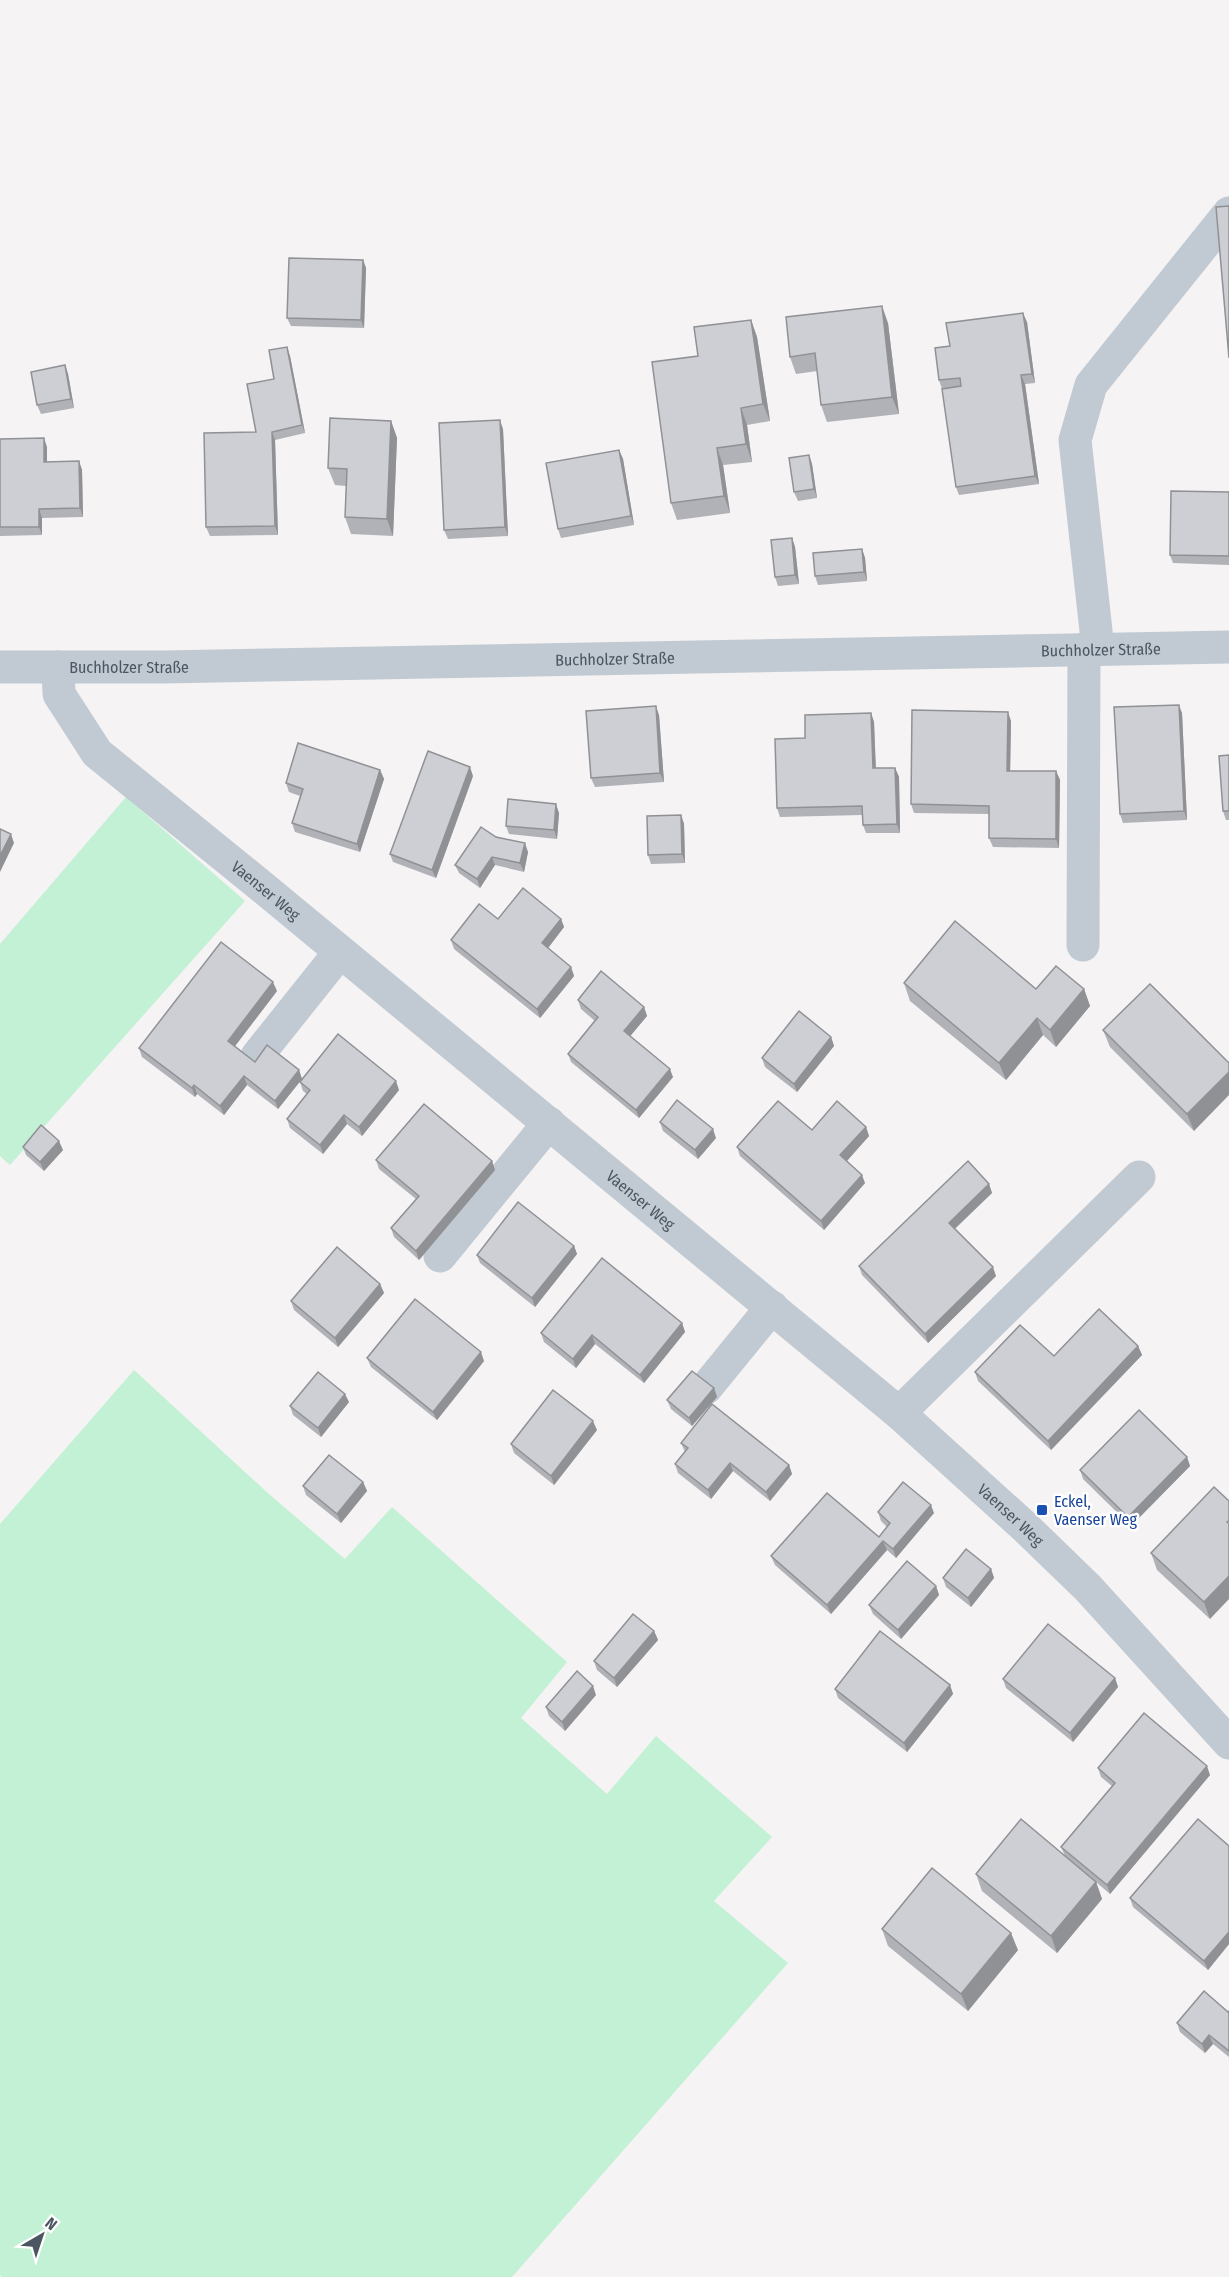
<svg xmlns="http://www.w3.org/2000/svg" width="1229" height="2277" viewBox="0 0 1229 2277" font-family="'Fira Sans Condensed',sans-serif">
<rect width="100%" height="100%" fill="#f5f3f3"/>
<g fill="#c3f1d5">
<polygon points="126,797 245,901 10,1165 0,1156 0,944"/>
<polygon points="134,1370 270,1495 345,1559 392,1507 567,1662 521,1718 607,1794 656,1736 772,1837 714,1901 788,1963 512,2277 2,2277 0,2275 0,1524"/>
</g>
<g fill="none" stroke-linecap="round" stroke-linejoin="round">
<g stroke="#c1cad2" stroke-width="33">
<polyline points="1098,649 1075,440 1091,385 1229,213"/>
<path id="s1" d="M0,667h163l1066,-20"/>
<path id="s2" d="M58,667l1,27 38,59 164,133 638,527 126,114 63,61 141,155"/>
<polyline points="1083,945 1084,649"/>
<polyline points="257,1056 340,952"/>
<polyline points="440,1256 549,1123"/>
<polyline points="706,1388 772,1307"/>
<polyline points="899,1413 1139,1177"/>
</g>
</g>
<g fill="#b0b2b7">
<polygon points="363,260 366,268 364,328 291,326 287,318"/>
<polygon points="751,320 757,337 770,421 747,425 752,462 723,465 730,513 677,520 671,503 698,356"/>
<polygon points="1027,322 1035,383 1025,384 1039,484 959,495 956,487 942,389 939,380 950,346"/>
<polygon points="888,323 899,414 827,422 821,405 817,371 796,374 790,357"/>
<polygon points="290,356 305,433 275,440 278,535 210,536 206,527 256,432 274,379"/>
<polygon points="65,365 68,374 74,408 41,414 37,405"/>
<polygon points="391,421 397,438 393,536 351,534 345,517 346,486 335,485 328,468"/>
<polygon points="503,429 508,536 448,539 444,530"/>
<polygon points="0,439 47,447 47,462 79,461 82,470 83,517 42,518 42,535 0,536"/>
<polygon points="619,450 623,459 634,525 561,538 558,529"/>
<polygon points="809,455 812,464 817,498 798,501 794,492"/>
<polygon points="1229,492 1229,565 1173,563 1170,555"/>
<polygon points="792,538 795,547 799,584 778,586 775,577"/>
<polygon points="862,549 865,558 867,581 818,585 815,576"/>
<polygon points="871,713 874,722 876,768 895,768 899,777 900,833 866,833 863,825 862,815 780,817 777,808 805,738"/>
<polygon points="1182,713 1187,820 1123,823 1120,814"/>
<polygon points="659,715 664,782 595,787 591,778"/>
<polygon points="1011,721 1010,771 1056,771 1060,780 1059,848 993,847 989,838 989,814 914,813 911,804"/>
<polygon points="1229,755 1229,820 1226,820 1223,811"/>
<polygon points="380,770 384,779 360,852 295,832 292,823 300,796 289,792 286,783"/>
<polygon points="473,776 436,878 393,862 390,854"/>
<polygon points="559,813 557,839 509,834 506,826"/>
<polygon points="681,815 684,824 685,863 651,864 648,855"/>
<polygon points="496,837 528,852 524,872 495,865 480,888 459,873 455,865"/>
<polygon points="498,919 561,919 564,927 548,948 571,967 574,976 540,1018 454,949 451,940"/>
<polygon points="904,983 1036,989 1084,989 1090,1006 1056,1047 1043,1035 1006,1080 910,1001"/>
<polygon points="277,991 235,1046 255,1062 299,1070 302,1079 278,1109 247,1085 224,1115 197,1094 195,1097 142,1057 139,1048"/>
<polygon points="578,1000 644,1007 647,1016 630,1036 673,1077 639,1118 571,1062 568,1054 595,1021 581,1009"/>
<polygon points="1103,1030 1229,1063 1194,1131 1110,1047"/>
<polygon points="831,1037 834,1046 797,1092 765,1067 762,1058"/>
<polygon points="300,1082 399,1090 362,1136 347,1124 323,1154 290,1128 287,1119 307,1094 303,1091"/>
<polygon points="660,1122 716,1138 698,1159 663,1131"/>
<polygon points="866,1127 869,1136 847,1161 865,1183 824,1230 740,1156 737,1147 812,1130"/>
<polygon points="23,1147 63,1150 44,1171 26,1155"/>
<polygon points="376,1160 492,1161 495,1170 419,1260 394,1237 391,1228 416,1199 379,1169"/>
<polygon points="989,1184 992,1193 955,1229 996,1276 928,1343 862,1275 859,1266"/>
<polygon points="574,1246 577,1254 535,1307 480,1263 477,1255"/>
<polygon points="380,1284 384,1293 338,1347 294,1310 291,1301"/>
<polygon points="682,1323 685,1332 644,1383 595,1344 576,1368 544,1342 541,1333"/>
<polygon points="1138,1346 1142,1355 1051,1450 978,1381 975,1372 1054,1356"/>
<polygon points="367,1358 484,1361 437,1420 371,1367"/>
<polygon points="714,1388 717,1397 692,1426 671,1409 667,1400"/>
<polygon points="349,1402 321,1437 293,1415 290,1406"/>
<polygon points="597,1430 554,1485 514,1453 511,1444"/>
<polygon points="681,1443 789,1465 792,1474 770,1501 733,1471 711,1499 678,1473 675,1464 685,1452"/>
<polygon points="1187,1457 1190,1466 1131,1526 1083,1479 1080,1470"/>
<polygon points="363,1482 367,1491 341,1523 306,1495 303,1486"/>
<polygon points="1229,1501 1210,1619 1157,1570 1151,1553"/>
<polygon points="878,1512 934,1513 896,1558 887,1550 831,1614 775,1565 771,1556 879,1537 887,1527 881,1521"/>
<polygon points="991,1569 994,1578 971,1607 946,1587 943,1578"/>
<polygon points="936,1586 939,1595 901,1639 873,1614 869,1605"/>
<polygon points="654,1631 658,1640 617,1687 597,1670 594,1661"/>
<polygon points="1115,1678 1118,1687 1073,1742 1006,1688 1003,1679"/>
<polygon points="950,1685 953,1694 907,1752 838,1698 835,1689"/>
<polygon points="596,1695 565,1731 549,1716 546,1707"/>
<polygon points="1098,1768 1210,1775 1110,1894 1096,1882 1102,1899 1057,1953 982,1891 976,1874 1065,1856 1061,1847 1112,1786 1101,1777"/>
<polygon points="1229,1846 1229,1944 1208,1970 1133,1907 1130,1898"/>
<polygon points="882,1929 1018,1950 968,2011 888,1946"/>
<polygon points="1229,2011 1229,2057 1213,2044 1205,2053 1180,2032 1177,2023 1228,2012"/>
</g>
<g fill="#909195">
<polygon points="363,260 366,268 364,328 361,320"/>
<polygon points="882,306 888,323 899,414 892,397"/>
<polygon points="1023,313 1027,322 1035,383 1032,374"/>
<polygon points="751,320 757,337 770,421 763,404"/>
<polygon points="287,347 290,356 305,433 302,425"/>
<polygon points="65,365 68,374 74,408 71,399"/>
<polygon points="1021,375 1025,384 1039,484 1035,476"/>
<polygon points="741,408 747,425 752,462 746,444"/>
<polygon points="500,420 503,429 508,536 505,527"/>
<polygon points="391,421 397,438 393,536 387,519"/>
<polygon points="272,432 275,440 278,535 275,526"/>
<polygon points="44,438 47,447 47,470 44,462"/>
<polygon points="717,448 723,465 730,513 724,496"/>
<polygon points="619,450 623,459 634,525 631,516"/>
<polygon points="809,455 812,464 817,498 814,489"/>
<polygon points="79,461 82,470 83,517 80,508"/>
<polygon points="39,509 42,518 42,535 39,527"/>
<polygon points="792,538 795,547 799,584 795,575"/>
<polygon points="862,549 865,558 867,581 864,572"/>
<polygon points="1179,705 1182,713 1187,820 1184,811"/>
<polygon points="656,706 659,715 664,782 660,773"/>
<polygon points="1008,712 1011,721 1010,779 1007,771"/>
<polygon points="871,713 874,722 876,777 873,768"/>
<polygon points="470,767 473,776 436,878 432,870"/>
<polygon points="895,768 899,777 900,833 897,824"/>
<polygon points="380,770 384,779 360,852 357,844"/>
<polygon points="1056,771 1060,780 1059,848 1056,839"/>
<polygon points="556,804 559,813 557,839 554,830"/>
<polygon points="681,815 684,824 685,863 682,854"/>
<polygon points="11,834 14,843 0,872 0,856"/>
<polygon points="525,843 528,852 524,872 520,863"/>
<polygon points="492,857 495,865 480,888 477,879"/>
<polygon points="561,919 564,927 545,952 542,943"/>
<polygon points="571,967 574,976 540,1018 537,1009"/>
<polygon points="273,982 277,991 232,1050 228,1041"/>
<polygon points="1084,989 1090,1006 1056,1047 1050,1030"/>
<polygon points="644,1007 647,1016 627,1040 624,1031"/>
<polygon points="1037,1018 1043,1035 1006,1080 999,1063"/>
<polygon points="831,1037 834,1046 797,1092 794,1084"/>
<polygon points="670,1069 673,1077 639,1118 636,1110"/>
<polygon points="299,1070 302,1079 278,1109 275,1101"/>
<polygon points="1229,1072 1229,1095 1194,1131 1187,1114"/>
<polygon points="244,1076 247,1085 224,1115 220,1106"/>
<polygon points="396,1081 399,1090 362,1136 359,1127"/>
<polygon points="194,1085 197,1094 195,1097 192,1088"/>
<polygon points="344,1115 347,1124 323,1154 320,1145"/>
<polygon points="866,1127 869,1136 844,1164 840,1155"/>
<polygon points="713,1129 716,1138 698,1159 695,1150"/>
<polygon points="59,1141 63,1150 44,1171 40,1162"/>
<polygon points="492,1161 495,1170 419,1260 416,1251"/>
<polygon points="862,1175 865,1183 824,1230 821,1221"/>
<polygon points="989,1184 992,1193 952,1231 949,1223"/>
<polygon points="574,1246 577,1254 535,1307 532,1298"/>
<polygon points="993,1267 996,1276 928,1343 925,1334"/>
<polygon points="380,1284 384,1293 338,1347 335,1338"/>
<polygon points="682,1323 685,1332 644,1383 640,1375"/>
<polygon points="592,1335 595,1344 576,1368 573,1359"/>
<polygon points="1138,1346 1142,1355 1051,1450 1048,1441"/>
<polygon points="481,1352 484,1361 437,1420 433,1412"/>
<polygon points="714,1388 717,1397 692,1426 689,1418"/>
<polygon points="345,1394 349,1402 321,1437 318,1428"/>
<polygon points="593,1421 597,1430 554,1485 551,1476"/>
<polygon points="1187,1457 1190,1466 1131,1526 1128,1517"/>
<polygon points="730,1463 733,1471 711,1499 708,1490"/>
<polygon points="789,1465 792,1474 770,1501 766,1492"/>
<polygon points="363,1482 367,1491 341,1523 337,1514"/>
<polygon points="931,1505 934,1513 896,1558 893,1549"/>
<polygon points="883,1541 887,1550 831,1614 827,1605"/>
<polygon points="991,1569 994,1578 971,1607 968,1598"/>
<polygon points="1229,1576 1229,1599 1210,1619 1204,1602"/>
<polygon points="936,1586 939,1595 901,1639 898,1630"/>
<polygon points="654,1631 658,1640 617,1687 614,1678"/>
<polygon points="1115,1678 1118,1687 1073,1742 1070,1733"/>
<polygon points="950,1685 953,1694 907,1752 904,1743"/>
<polygon points="593,1686 596,1695 565,1731 562,1722"/>
<polygon points="1207,1766 1210,1775 1110,1894 1107,1885"/>
<polygon points="1096,1882 1102,1899 1057,1953 1051,1936"/>
<polygon points="1229,1932 1229,1944 1208,1970 1204,1961"/>
<polygon points="1011,1933 1018,1950 968,2011 961,1994"/>
<polygon points="1209,2035 1213,2044 1205,2053 1202,2044"/>
</g>
<g fill="#cdcfd5" stroke="#909195" stroke-width="1.5">
<polygon points="1229,206 1229,358 1216,207"/>
<polygon points="289,258 363,260 361,320 287,318"/>
<polygon points="882,306 892,397 821,405 815,353 790,357 786,317"/>
<polygon points="1023,313 1032,374 1021,375 1035,476 956,487 942,389 961,386 960,378 939,380 935,348 950,346 946,323"/>
<polygon points="751,320 763,404 741,408 746,444 717,448 724,496 671,503 652,362 698,356 694,327"/>
<polygon points="287,347 302,425 272,432 275,526 206,527 204,433 256,432 247,384 274,379 269,350"/>
<polygon points="65,365 71,399 37,405 31,372"/>
<polygon points="330,418 391,421 387,519 345,517 347,469 328,468"/>
<polygon points="500,420 505,527 444,530 439,423"/>
<polygon points="44,438 44,462 79,461 80,508 39,509 39,527 0,527 0,439"/>
<polygon points="619,450 631,516 558,529 546,463"/>
<polygon points="809,455 814,489 794,492 789,458"/>
<polygon points="1171,491 1229,492 1229,556 1170,555"/>
<polygon points="792,538 795,575 775,577 771,540"/>
<polygon points="862,549 864,572 815,576 813,553"/>
<polygon points="1179,705 1184,811 1120,814 1114,707"/>
<polygon points="656,706 660,773 591,778 586,711"/>
<polygon points="912,710 1008,712 1007,771 1056,771 1056,839 989,838 989,806 911,804"/>
<polygon points="871,713 873,768 895,768 897,824 863,825 862,806 777,808 775,739 805,738 805,715"/>
<polygon points="298,743 380,770 357,844 292,823 303,789 286,783"/>
<polygon points="428,751 470,767 432,870 390,854"/>
<polygon points="1229,755 1229,811 1223,811 1219,756"/>
<polygon points="508,799 556,804 554,830 506,826"/>
<polygon points="681,815 682,854 648,855 647,816"/>
<polygon points="481,827 496,837 525,843 520,863 492,857 477,879 455,865"/>
<polygon points="0,829 11,834 0,856"/>
<polygon points="523,888 561,919 542,943 571,967 537,1009 451,940 479,904 498,919"/>
<polygon points="955,921 1036,989 1056,966 1084,989 1050,1030 1037,1018 999,1063 904,983"/>
<polygon points="221,942 273,982 228,1041 255,1062 267,1045 299,1070 275,1101 244,1076 220,1106 194,1085 192,1088 139,1048"/>
<polygon points="601,971 644,1007 624,1031 670,1069 636,1110 568,1054 598,1017 578,1000"/>
<polygon points="1150,984 1229,1063 1229,1072 1187,1114 1103,1030"/>
<polygon points="799,1011 831,1037 794,1084 762,1058"/>
<polygon points="338,1034 396,1081 359,1127 344,1115 320,1145 287,1119 310,1090 300,1082"/>
<polygon points="677,1100 713,1129 695,1150 660,1122"/>
<polygon points="778,1101 812,1130 837,1101 866,1127 840,1155 862,1175 821,1221 737,1147"/>
<polygon points="424,1104 492,1161 416,1251 391,1228 419,1196 376,1160"/>
<polygon points="41,1125 59,1141 40,1162 23,1147"/>
<polygon points="968,1161 989,1184 949,1223 993,1267 925,1334 859,1266"/>
<polygon points="518,1202 574,1246 532,1298 477,1255"/>
<polygon points="337,1247 380,1284 335,1338 291,1301"/>
<polygon points="602,1258 682,1323 640,1375 592,1335 573,1359 541,1333"/>
<polygon points="415,1299 481,1352 433,1412 367,1358"/>
<polygon points="1099,1309 1138,1346 1048,1441 975,1372 1020,1325 1054,1356"/>
<polygon points="692,1371 714,1388 689,1418 667,1400"/>
<polygon points="318,1372 345,1394 318,1428 290,1406"/>
<polygon points="553,1390 593,1421 551,1476 511,1444"/>
<polygon points="712,1404 789,1465 766,1492 730,1463 708,1490 675,1464 688,1448 681,1443"/>
<polygon points="1139,1410 1187,1457 1128,1517 1080,1470"/>
<polygon points="329,1455 363,1482 337,1514 303,1486"/>
<polygon points="903,1482 931,1505 893,1549 883,1541 827,1605 771,1556 827,1493 879,1537 890,1523 878,1512"/>
<polygon points="1214,1487 1229,1501 1229,1521 1227,1522 1229,1524 1229,1576 1204,1602 1151,1553"/>
<polygon points="966,1549 991,1569 968,1598 943,1578"/>
<polygon points="907,1561 936,1586 898,1630 869,1605"/>
<polygon points="633,1614 654,1631 614,1678 594,1661"/>
<polygon points="1048,1624 1115,1678 1070,1733 1003,1679"/>
<polygon points="880,1631 950,1685 904,1743 835,1689"/>
<polygon points="577,1671 593,1686 562,1722 546,1707"/>
<polygon points="1144,1713 1207,1766 1107,1885 1061,1847 1115,1783 1098,1768"/>
<polygon points="1021,1819 1096,1882 1051,1936 976,1874"/>
<polygon points="1198,1819 1229,1846 1229,1932 1204,1961 1130,1898"/>
<polygon points="932,1868 1011,1933 961,1994 882,1929"/>
<polygon points="1204,1991 1228,2012 1229,2011 1229,2051 1209,2035 1202,2044 1177,2023"/>
</g>
<rect fill="#1a4fb4" stroke="#fff" stroke-width="2" x="1036" y="1504" width="12" height="12" rx="3"/>
<g text-anchor="middle" stroke-width="5" stroke-linejoin="round" paint-order="stroke">
<g font-size="16" fill="#4a5661" stroke="#fff">
<text dy="6" stroke="none"><textPath href="#s1" startOffset="1101">Buchholzer Straße</textPath></text>
<text dy="6" stroke="none"><textPath href="#s1" startOffset="615">Buchholzer Straße</textPath></text>
<text dy="6" stroke="none"><textPath href="#s1" startOffset="129">Buchholzer Straße</textPath></text>
<text dy="6" stroke="none"><textPath href="#s2" startOffset="315">Vaenser Weg</textPath></text>
<text dy="6" stroke="none"><textPath href="#s2" startOffset="801">Vaenser Weg</textPath></text>
<text dy="6" stroke="none"><textPath href="#s2" startOffset="1287">Vaenser Weg</textPath></text>
</g>
<g font-size="16" fill="#164399" stroke="#fff" text-anchor="start">
<text x="1054" y="1507">Eckel,<tspan x="1054" dy="18">Vaenser Weg</tspan></text>
</g>
</g>
<g transform="translate(42 2235) rotate(39)" stroke="#ffffff" stroke-width="4.5" paint-order="stroke">
<path d="M0-4.5L10 22L0 15L-10 22Z" fill="#4a5661"/>
<text y="-9" font-size="16" font-weight="bold" text-anchor="middle" fill="#4a5661">N</text>
</g>
</svg>
